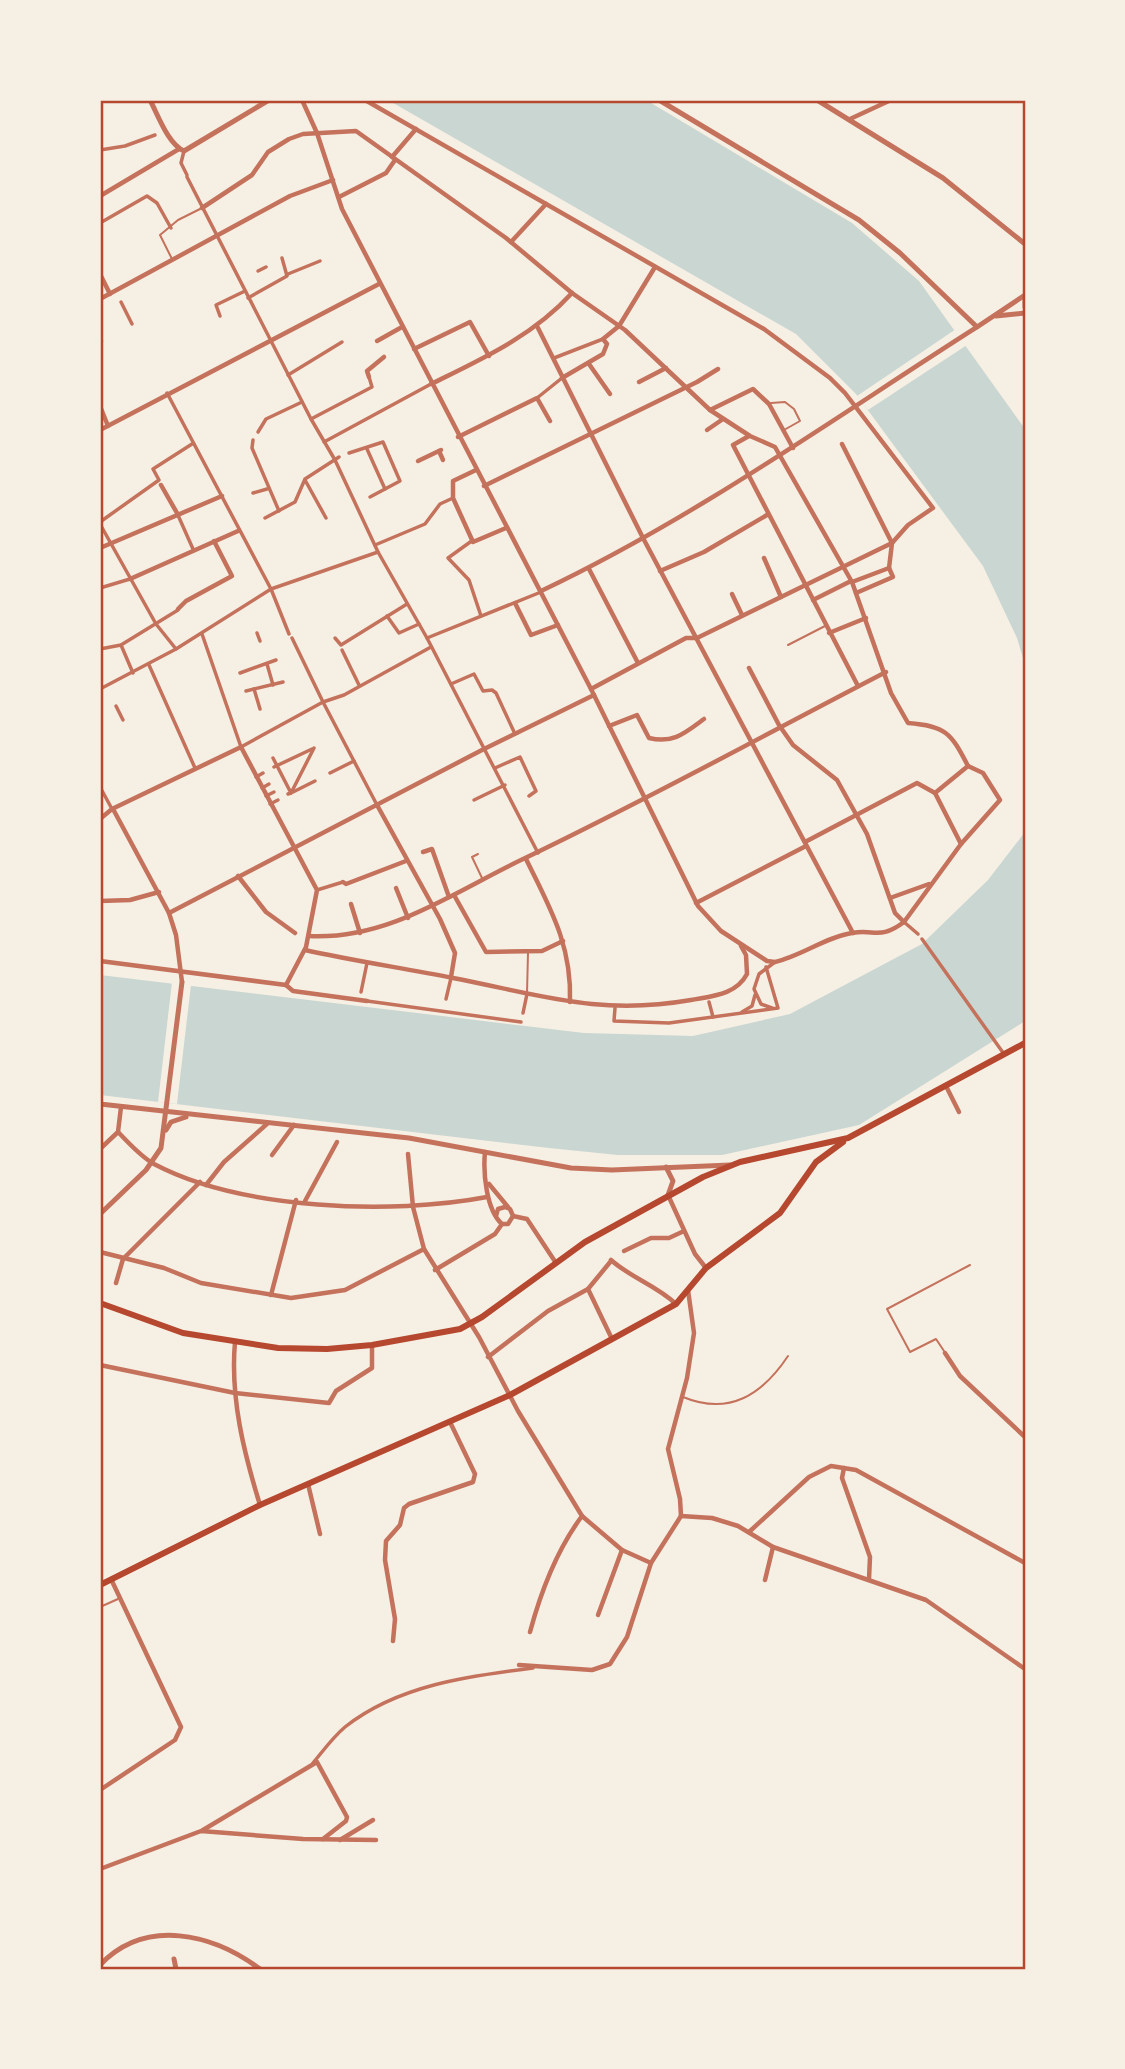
<svg xmlns="http://www.w3.org/2000/svg" width="1125" height="2069" viewBox="0 0 1125 2069" font-family="Commissioner,sans-serif">
<rect width="100%" height="100%" fill="#f6efe4"/>
<g fill="#c9d6d2">
<polygon points="388,100 646,100 852,223 919,281 1025,429 1025,665 1017,638 983,566 856,394 796,334"/>
<polygon points="1025,832 1025,1021 859,1125 722,1155 618,1155 549,1148 100,1095 100,975 584,1033 693,1036 790,1014 922,944 988,880"/>
</g>
<g fill="#f6efe4">
<polygon points="956,329 967,345 868,410 857,396"/>
<polygon points="172,982 191,985 177,1104 158,1102"/>
</g>
<g fill="none" stroke-linecap="round" stroke-linejoin="round">
<g stroke="#c5725c" stroke-width="2">
<polyline points="172,259 160,235 178,220 200,209"/>
<polyline points="771,403 785,402 794,409 800,421 784,430"/>
<polyline points="788,645 825,626"/>
<polyline points="478,854 472,857 482,878"/>
<polyline points="527,993 528,953"/>
<polyline points="944,1351 936,1339 910,1352 887,1309 970,1265"/>
<path d="M683,1397c46,19 79,-2 105,-41"/>
<polyline points="100,1607 118,1599"/>
</g>
<g stroke="#c5725c" stroke-width="3.5">
<polyline points="100,150 125,146 155,135"/>
<polyline points="184,151 181,163 187,175"/>
<polyline points="187,177 311,419 335,460 378,552 427,638 538,853"/>
<polyline points="100,223 147,196 157,203 171,228"/>
<polyline points="258,271 266,267"/>
<polyline points="288,274 320,261"/>
<polyline points="248,298 287,276 282,258"/>
<polyline points="121,302 132,324"/>
<polyline points="220,316 216,305 245,291"/>
<polyline points="554,358 603,339"/>
<polyline points="288,375 342,342"/>
<polyline points="167,393 271,589 289,634"/>
<polyline points="537,398 562,378"/>
<polyline points="311,419 372,387 369,377"/>
<polyline points="258,432 266,419 302,402"/>
<polyline points="253,440 252,448 279,511"/>
<polyline points="324,442 431,384"/>
<polyline points="367,449 385,489"/>
<polyline points="349,453 383,442 400,481 370,497"/>
<polyline points="305,480 326,518"/>
<polyline points="253,493 267,489"/>
<polyline points="177,513 193,549"/>
<polyline points="265,518 295,502 305,479 339,457"/>
<polyline points="100,522 159,480 153,469 192,444"/>
<polyline points="100,524 156,624 176,649"/>
<polyline points="473,540 448,558 469,580 481,616"/>
<polyline points="375,545 425,524 440,504 453,498"/>
<polyline points="100,588 130,579"/>
<polyline points="387,616 399,633 419,624"/>
<polyline points="257,633 260,641"/>
<polyline points="202,634 241,747 323,702 292,638"/>
<polyline points="335,638 341,645 407,604"/>
<polyline points="427,638 541,592"/>
<polyline points="121,645 133,673"/>
<polyline points="100,649 121,645 178,610"/>
<polyline points="342,650 359,685"/>
<polyline points="267,664 273,685"/>
<polyline points="149,665 195,768"/>
<polyline points="240,673 276,660"/>
<polyline points="451,684 474,674 483,691 492,690 496,693 515,734"/>
<polyline points="100,689 176,649 271,589 378,552"/>
<polyline points="254,689 260,709"/>
<polyline points="246,691 283,682"/>
<polyline points="116,706 123,720"/>
<polyline points="273,758 291,793 288,794"/>
<polyline points="274,767 312,749"/>
<polyline points="495,768 520,757 536,791 529,796"/>
<polyline points="330,773 354,761"/>
<polyline points="256,777 263,773"/>
<polyline points="100,787 112,809"/>
<polyline points="262,788 269,784"/>
<polyline points="293,792 315,781"/>
<polyline points="291,793 314,748"/>
<polyline points="266,796 274,792"/>
<polyline points="474,800 505,785"/>
<polyline points="270,804 278,800"/>
<polyline points="377,805 323,702 344,695 431,647"/>
<polyline points="317,890 343,882"/>
<polyline points="904,922 918,934"/>
<polyline points="922,939 1004,1054"/>
<polyline points="361,992 367,963"/>
<polyline points="446,999 451,978"/>
<polyline points="367,1001 521,1022"/>
<polyline points="709,1002 713,1017"/>
<polyline points="615,1008 614,1021 669,1023 778,1008 766,967"/>
<polyline points="772,1008 761,1004 754,989 759,974 775,962"/>
<polyline points="742,1012 752,1006 755,995"/>
<polyline points="523,1013 527,994"/>
<path d="M313,1763c10,-12 20,-26 32,-36 53,-42 124,-51 188,-59"/>
</g>
<g stroke="#c5725c" stroke-width="4.5">
<path d="M302,100l15,33 25,76 249,480 107,217 23,25 46,30 8,1c26,-6 51,-25 77,-29 23,-4 28,7 52,-11l57,-78 39,-44 -17,-27 -15,-7"/>
<polyline points="365,100 764,329 830,378 845,393 933,508 908,525 892,543 697,638 686,638 591,689"/>
<polyline points="850,119 891,100"/>
<polyline points="392,157 416,129"/>
<polyline points="100,196 179,149"/>
<polyline points="339,197 386,173 395,160"/>
<path d="M202,208l50,-33 16,-23 21,-13 14,-5 53,-3 150,107 66,55 53,37 85,80 40,26 25,11 77,135 39,111 17,30c38,3 43,10 60,43"/>
<polyline points="511,242 546,204"/>
<polyline points="100,274 110,294"/>
<polyline points="100,299 290,196 333,180"/>
<polyline points="537,326 643,538 853,933"/>
<polyline points="100,339 101,341"/>
<polyline points="377,341 402,327"/>
<polyline points="414,349 470,322 489,356"/>
<polyline points="589,364 610,394"/>
<polyline points="369,377 367,371 384,357"/>
<polyline points="562,378 603,354 607,344 603,339 619,326 655,267"/>
<polyline points="639,382 666,368"/>
<path d="M431,384c51,-25 102,-48 141,-91"/>
<polyline points="100,406 108,426"/>
<polyline points="710,410 753,389 769,404 793,448"/>
<polyline points="100,430 379,284"/>
<polyline points="707,430 723,419"/>
<polyline points="749,436 733,445 858,686"/>
<polyline points="458,437 537,398 550,421"/>
<polyline points="842,444 892,543"/>
<polyline points="439,451 443,460"/>
<polyline points="418,461 441,450"/>
<polyline points="476,470 453,481 453,498 473,542 506,528"/>
<polyline points="161,485 177,513"/>
<polyline points="484,486 697,382 718,369"/>
<polyline points="100,548 222,496"/>
<polyline points="764,558 781,597"/>
<polyline points="889,568 892,543"/>
<polyline points="589,569 638,663"/>
<polyline points="660,571 704,552 767,515"/>
<polyline points="130,579 238,531"/>
<polyline points="852,582 889,568"/>
<path d="M541,591c154,-73 293,-173 436,-264"/>
<polyline points="856,593 893,577 889,568"/>
<polyline points="732,594 742,615"/>
<polyline points="813,600 851,581"/>
<polyline points="515,603 531,635 558,625"/>
<polyline points="178,609 186,601 232,576 214,541"/>
<polyline points="829,633 866,618"/>
<polyline points="749,668 779,725 793,745 837,780 867,834 895,913 904,922"/>
<path d="M609,726l28,-11 12,23c24,6 36,-5 55,-19"/>
<polyline points="935,793 961,844"/>
<polyline points="935,793 968,766"/>
<polyline points="377,805 440,919 455,953 451,977"/>
<polyline points="113,809 169,913 176,935 182,982"/>
<polyline points="100,819 112,809 241,747 317,890 306,947 286,985"/>
<polyline points="805,842 917,783 935,793"/>
<polyline points="423,852 432,849 449,897"/>
<path d="M526,859c24,49 46,86 44,143"/>
<polyline points="238,876 266,912 295,933"/>
<polyline points="343,882 346,884 406,861"/>
<polyline points="396,888 408,918"/>
<polyline points="454,895 486,952 542,951 563,941"/>
<polyline points="890,898 929,884"/>
<polyline points="100,901 130,900 159,892"/>
<polyline points="696,903 806,846"/>
<polyline points="351,904 360,933"/>
<polyline points="169,913 482,750 594,695"/>
<path d="M309,936c79,4 143,-43 212,-76 124,-59 243,-125 365,-188"/>
<path d="M305,950c49,11 98,18 148,28 88,17 146,38 238,22 21,-4 45,-5 56,-26l-1,-19 -5,-9"/>
<polyline points="100,961 286,985"/>
<polyline points="286,985 293,991 367,1001"/>
<polyline points="946,1086 959,1112"/>
<path d="M118,1132c11,11 22,24 36,32 87,46 238,51 333,33"/>
<polyline points="100,1149 118,1132 121,1107"/>
<path d="M485,1152c-2,20 1,58 17,72h6l5,-8 -3,-7 -5,-2 -7,2 -2,7"/>
<polyline points="408,1154 413,1207 424,1249 479,1337 518,1411 582,1516 622,1550 651,1563 681,1516"/>
<polyline points="272,1155 294,1125"/>
<polyline points="489,1184 508,1207"/>
<polyline points="206,1185 224,1162 268,1123"/>
<polyline points="668,1195 695,1254 706,1268"/>
<polyline points="305,1201 337,1142"/>
<polyline points="513,1216 527,1219 556,1263"/>
<polyline points="624,1251 651,1238 669,1238 684,1231"/>
<polyline points="100,1252 164,1268 201,1283 291,1298 345,1290 424,1249"/>
<path d="M611,1260c20,18 45,25 65,44"/>
<polyline points="435,1270 495,1234 502,1224"/>
<polyline points="116,1283 123,1259 200,1182"/>
<polyline points="588,1289 612,1339"/>
<polyline points="271,1295 296,1200"/>
<path d="M235,1342c-5,56 9,111 25,163"/>
<polyline points="945,1353 960,1376 1025,1437"/>
<polyline points="488,1357 548,1311 588,1289 611,1261"/>
<polyline points="100,1365 235,1393 329,1403 336,1391 372,1368 372,1345"/>
<polyline points="844,1468 842,1478 870,1557 869,1579"/>
<polyline points="308,1484 320,1534"/>
<polyline points="681,1516 712,1518 738,1526 773,1547 926,1600 1025,1669"/>
<polyline points="681,1516 680,1499 668,1449 687,1378 694,1333 688,1290"/>
<polyline points="749,1532 809,1477 831,1466 856,1470 1025,1563"/>
<polyline points="765,1580 773,1547"/>
<polyline points="598,1615 622,1550"/>
<path d="M530,1632c11,-41 26,-81 52,-116"/>
<polyline points="393,1641 395,1619 385,1560 386,1541 400,1525 404,1508 409,1504 473,1482 475,1474 450,1422"/>
<polyline points="519,1665 592,1670 610,1664 627,1637 651,1563"/>
<polyline points="100,1790 175,1740 181,1727 111,1579"/>
<polyline points="203,1830 317,1762 347,1817 346,1821 323,1839"/>
<polyline points="340,1840 373,1820"/>
<polyline points="100,1869 201,1831 303,1839 376,1840"/>
</g>
<g stroke="#c5725c" stroke-width="5">
<path d="M150,100c8,15 18,44 34,51l85,-51"/>
<polyline points="659,100 859,220 900,253 977,327 1025,295"/>
<polyline points="817,100 943,178 1025,244"/>
<polyline points="1025,297 1025,307"/>
<polyline points="996,316 1025,313"/>
<polyline points="100,1104 409,1138 571,1168 612,1170 730,1165"/>
<polyline points="166,1130 171,1122 186,1117"/>
<polyline points="666,1167 673,1181 668,1195"/>
<polyline points="100,1214 146,1170 161,1148 182,982"/>
<polyline points="174,1959 176,1969"/>
<path d="M100,1965c46,-48 113,-31 160,4"/>
</g>
<g stroke="#b5482f" stroke-width="6">
<polyline points="100,1303 183,1333 278,1348 327,1349 372,1345 460,1329 482,1317 585,1242 703,1177 740,1162 848,1138 1025,1043"/>
<polyline points="100,1585 260,1505 510,1395 676,1304 706,1268 780,1213 816,1162 843,1142"/>
</g>
</g>
<rect width="1125" height="2069" fill="none" stroke="#f6efe4" stroke-width="203"/>
<rect x="102" y="102" width="922" height="1866" fill="none" stroke="#b5482f" stroke-width="2.5"/>
</svg>
